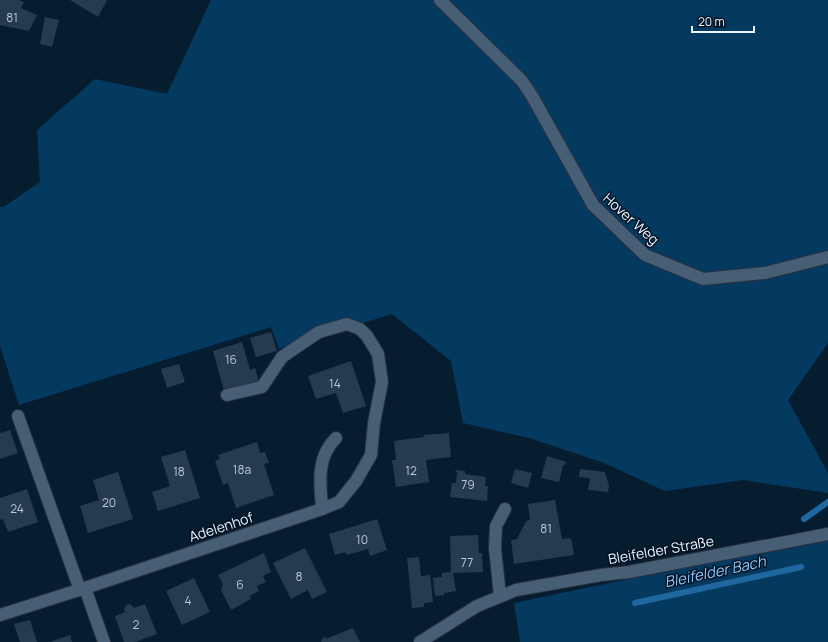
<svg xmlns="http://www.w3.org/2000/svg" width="828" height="642" viewBox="0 0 828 642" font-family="Manrope,sans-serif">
<rect width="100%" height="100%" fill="#061c2f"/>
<g fill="#053a60">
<polygon points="211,0 828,0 828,343 788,400 828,473 828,493 743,480 665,491 604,463 529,438 463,423 451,361 392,314 279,349 271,327 19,405 0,346 0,207 5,206 40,182 37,130 95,79 167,94"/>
<polygon points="828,537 828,642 520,642 514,603"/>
</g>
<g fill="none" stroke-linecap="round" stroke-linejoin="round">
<g stroke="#21679f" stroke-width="6">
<polyline points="804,519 828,502"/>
<polyline points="635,603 801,567"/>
</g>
</g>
<g fill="#253b50">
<polygon points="0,0 19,0 24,2 21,8 37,15 29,31 0,25"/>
<polygon points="70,0 107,0 98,17"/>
<polygon points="45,17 59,20 52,47 40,44"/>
<polygon points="271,332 277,351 256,357 250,338"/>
<polygon points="242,342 250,370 255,368 259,382 224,391 213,351"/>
<polygon points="351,361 366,406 343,413 336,393 316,399 308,376"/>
<polygon points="179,364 185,382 167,388 161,369"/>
<polygon points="10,430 18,453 0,459 0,433"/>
<polygon points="449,433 451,457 426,460 429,482 396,487 392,460 396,460 394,441 424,437 423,435"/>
<polygon points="257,442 260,453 265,452 269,463 264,464 274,495 236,508 228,483 223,485 215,461 220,459 218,455"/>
<polygon points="185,450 200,498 158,511 152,492 170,486 161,457"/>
<polygon points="547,456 566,462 565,465 563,465 559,482 541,478"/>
<polygon points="515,469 532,473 528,488 511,483"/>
<polygon points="580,469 605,472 609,486 608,492 588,490 590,478 579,477"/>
<polygon points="456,470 465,471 465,474 486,477 485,486 488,486 487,501 450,497 452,483 456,483 457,472 455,472"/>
<polygon points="118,472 133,519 88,533 80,506 99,500 93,480"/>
<polygon points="27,489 38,522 8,532 3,519 0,520 0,498"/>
<polygon points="555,500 562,539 571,538 574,555 514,564 511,540 517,539 526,521 530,520 528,504"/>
<polygon points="377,519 387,550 370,556 368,549 347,555 345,552 335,555 329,534"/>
<polygon points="478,535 479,553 482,553 483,572 453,573 456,591 444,593 444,595 435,596 433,578 442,577 442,573 451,572 450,536"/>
<polygon points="305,548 327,592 312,599 308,590 291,599 273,563"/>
<polygon points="264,553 271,572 263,576 266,582 257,586 259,591 250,596 251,599 231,610 221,590 223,584 218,575"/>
<polygon points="419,557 421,576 430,575 433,602 424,603 424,607 412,608 407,558"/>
<polygon points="194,578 210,612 182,625 166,591"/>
<polygon points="130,604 134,608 145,604 157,634 135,642 124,642 115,616 125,612 124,609 126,605"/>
<polygon points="30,620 37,642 20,642 14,624"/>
<polygon points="353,628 360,642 321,642 323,637 328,638"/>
<polygon points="70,635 72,642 50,642"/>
</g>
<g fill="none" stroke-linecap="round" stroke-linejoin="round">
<defs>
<g id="lane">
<polyline points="227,395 262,387 282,357 319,332 347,324 360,329 367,336 378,354 382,382 374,423 371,455 356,481"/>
<polyline points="18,416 80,590"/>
<path d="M322,509c-1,-19 -5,-41 5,-59 2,-4 6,-9 9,-12"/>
<polyline points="500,596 495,548 496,526 505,509"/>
</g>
<g id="street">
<polyline points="440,0 522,81 532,96 593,205 645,255 703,279 765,273 828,257"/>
<polyline points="85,588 104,642"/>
<polyline points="0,615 85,588 322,509 339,502 356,481"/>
<polyline points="420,642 477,606 516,590 601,575 629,572 828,534"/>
</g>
</defs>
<use href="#lane" stroke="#2b3140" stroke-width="14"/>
<use href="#street" stroke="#2b3140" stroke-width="14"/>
<use href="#lane" stroke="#475f75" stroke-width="12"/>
<use href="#street" stroke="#475f75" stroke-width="12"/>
</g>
<g text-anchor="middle" stroke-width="3" stroke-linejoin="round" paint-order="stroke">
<g font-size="12" fill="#bcc7d2">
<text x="12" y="22">81</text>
<text x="231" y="364">16</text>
<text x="335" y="388">14</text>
<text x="242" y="474">18a</text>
<text x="411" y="475">12</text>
<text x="179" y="476">18</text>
<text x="468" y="489">79</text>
<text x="109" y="507">20</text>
<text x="17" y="513">24</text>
<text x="546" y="533">81</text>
<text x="362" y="544">10</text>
<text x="467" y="567">77</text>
<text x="299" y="581">8</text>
<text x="240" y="589">6</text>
<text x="188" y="605">4</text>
<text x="136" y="629">2</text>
</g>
<g font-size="14" fill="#eef6fe" stroke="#011325">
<text transform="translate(631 219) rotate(42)" y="5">Hover Weg</text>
<text transform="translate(221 527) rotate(-18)" y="5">Adelenhof</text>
<text transform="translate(661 550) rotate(-10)" y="5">Bleifelder Straße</text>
</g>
<g font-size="15" font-style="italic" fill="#93c5f4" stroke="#011325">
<text transform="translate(715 572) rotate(-12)" y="5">Bleifelder Bach</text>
</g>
</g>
<path d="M692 26v6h62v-6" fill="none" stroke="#eef6fe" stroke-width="2"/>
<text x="698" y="26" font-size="12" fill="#eef6fe" stroke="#011325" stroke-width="3" paint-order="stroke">20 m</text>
</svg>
